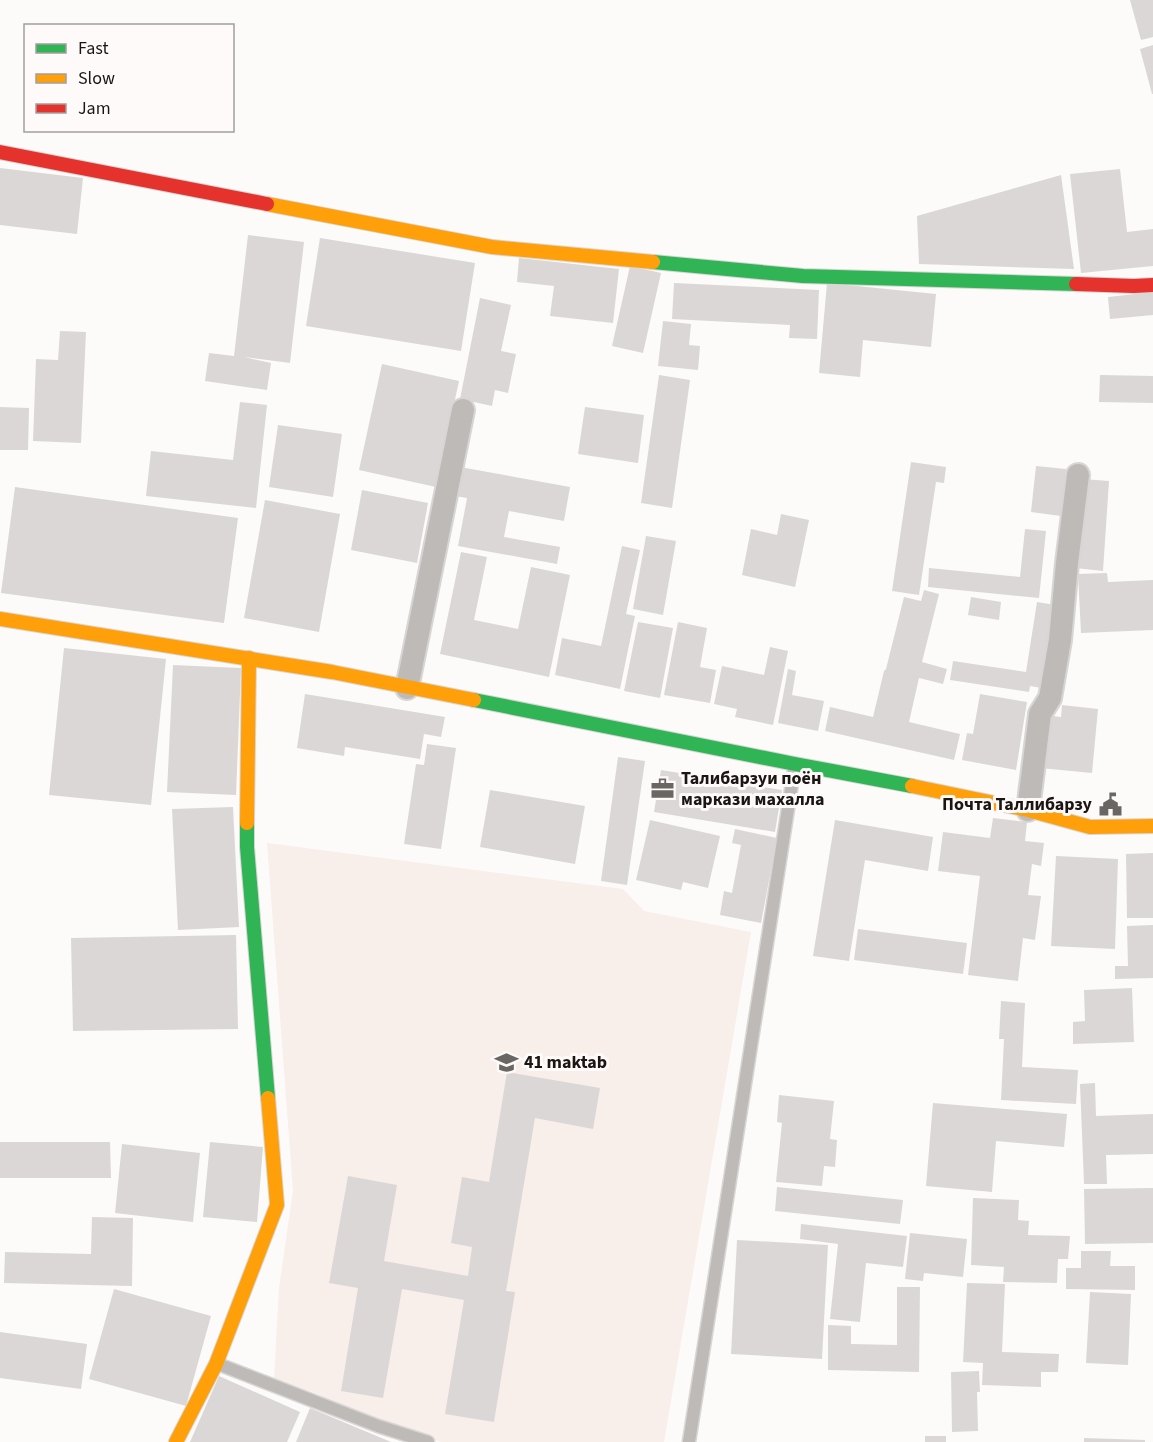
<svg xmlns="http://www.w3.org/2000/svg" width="1153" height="1442" viewBox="0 0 1153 1442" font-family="'Source Sans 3',sans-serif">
<rect width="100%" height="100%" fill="#fcfbfa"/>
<polygon fill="#f8eeea" points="267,843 623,889 644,911 751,932 664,1442 441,1442 319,1403 321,1395 274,1379 279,1288 293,1191"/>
<g fill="#dbd7d7">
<polygon points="1130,0 1153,0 1153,37 1141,40"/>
<polygon points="1153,45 1153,94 1152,94 1140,49"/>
<polygon points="0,168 83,178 77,234 0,225"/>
<polygon points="1120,169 1127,232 1153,229 1153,266 1081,273 1070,174"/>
<polygon points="1061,175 1074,269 919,264 917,216"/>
<polygon points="248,235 304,242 290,363 244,357 271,363 267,390 205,381 209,353 234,356"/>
<polygon points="320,238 475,263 461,351 306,326"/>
<polygon points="519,258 619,269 613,323 550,316 554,286 517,282"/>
<polygon points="630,266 661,273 643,353 612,346"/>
<polygon points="674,283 819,290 817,339 789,338 790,325 672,319"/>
<polygon points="827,283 936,294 931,347 863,340 860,377 819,373"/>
<polygon points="1153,292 1153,315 1110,319 1108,297"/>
<polygon points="480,298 511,305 501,351 516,354 508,393 495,390 492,406 460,399"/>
<polygon points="663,321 691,324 689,345 700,346 698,370 658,366"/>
<polygon points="60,331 86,332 81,443 33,441 36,359 58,360"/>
<polygon points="382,364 459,381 436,487 359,470"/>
<polygon points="659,375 690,380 672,508 641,503"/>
<polygon points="1100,375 1153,376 1153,403 1099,402"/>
<polygon points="240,402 267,405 256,508 146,496 151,451 233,460"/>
<polygon points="0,407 29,408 28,450 0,450"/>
<polygon points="585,407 644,415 638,463 578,454"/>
<polygon points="278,425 342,434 333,497 269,487"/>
<polygon points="911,462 946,467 944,483 936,482 919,595 892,591"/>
<polygon points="1036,466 1066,469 1061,516 1031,512"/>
<polygon points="460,467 570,487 564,521 509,511 504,537 560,547 557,564 458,546 467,498 455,496"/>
<polygon points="1082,479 1109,481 1103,571 1075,568"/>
<polygon points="15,487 238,518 224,623 1,593"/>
<polygon points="362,490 428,503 417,563 351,550"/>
<polygon points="265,500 340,514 319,632 244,618"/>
<polygon points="781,514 809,520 795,587 742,575 751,529 777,535"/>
<polygon points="1025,529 1046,531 1039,598 928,587 929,568 1020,577"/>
<polygon points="646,536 676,541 663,615 633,609"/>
<polygon points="622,546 640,550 626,614 635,616 620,689 555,675 562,638 601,646"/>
<polygon points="461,552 487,557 474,620 518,629 531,567 570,575 549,677 440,654"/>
<polygon points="1107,573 1108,582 1153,580 1153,630 1081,633 1078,574"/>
<polygon points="924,590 939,594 922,662 947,669 943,684 919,678 909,722 960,734 954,760 825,731 830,707 873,717 884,671 886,669 904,597 921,601"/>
<polygon points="971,597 1001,602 999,620 968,615"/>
<polygon points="1037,602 1055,605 1042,688 1030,686 1029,692 950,680 953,661 1026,672"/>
<polygon points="638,622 673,628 660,698 624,691"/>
<polygon points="678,622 707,628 700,667 716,670 710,703 664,695"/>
<polygon points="770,647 788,651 773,725 735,717 737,709 714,704 722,666 764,675"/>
<polygon points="64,648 166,659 151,805 49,795"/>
<polygon points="173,665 241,668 236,795 167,792"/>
<polygon points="788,669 796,671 792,695 824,701 818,731 778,723"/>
<polygon points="305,694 445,717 441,737 424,734 420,759 345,747 344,756 297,748"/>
<polygon points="980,694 1027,702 1016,770 962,760 967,733 973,734"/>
<polygon points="1062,705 1098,709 1092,773 1040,768 1044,715 1061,717"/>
<polygon points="427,744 456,748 441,849 404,844 416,764 424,765"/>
<polygon points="618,757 645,761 627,885 601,881"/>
<polygon points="661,770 782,790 775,832 654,812"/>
<polygon points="490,790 585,806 575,864 480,847"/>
<polygon points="233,807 239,927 178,930 172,809"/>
<polygon points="993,818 1027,822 1025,841 1044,843 1041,866 1032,864 1028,895 1041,896 1035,940 1023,938 1018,981 968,975 980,876 938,871 943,832 990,838"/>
<polygon points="650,820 720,836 708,888 683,882 681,890 636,880"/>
<polygon points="835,820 933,837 928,871 865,860 849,961 813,956"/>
<polygon points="735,829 777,838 761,923 720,915 724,891 732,893 741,845 732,843"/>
<polygon points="1153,853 1153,918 1127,918 1126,854"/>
<polygon points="1056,856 1118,859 1115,949 1051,946"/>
<polygon points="1153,925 1153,978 1115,979 1115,966 1128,966 1127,926"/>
<polygon points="858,929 967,943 963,974 854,960"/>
<polygon points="236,935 238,1029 73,1031 71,938"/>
<polygon points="1132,988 1134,1042 1073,1044 1073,1022 1085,1021 1084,990"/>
<polygon points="1001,1001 1025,1003 1022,1067 1078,1070 1076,1104 1001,1100 1004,1039 999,1039"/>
<polygon points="507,1072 600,1088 593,1129 535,1118 506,1291 515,1292 494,1422 445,1414 464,1300 402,1289 383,1398 341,1391 358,1288 329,1283 348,1176 397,1185 384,1261 468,1276 472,1247 451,1243 462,1177 489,1182"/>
<polygon points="1095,1083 1096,1116 1153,1114 1153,1154 1106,1155 1107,1184 1084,1184 1080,1084"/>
<polygon points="779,1095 834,1101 830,1139 837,1140 835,1167 824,1166 822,1186 776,1182 782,1123 777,1122"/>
<polygon points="933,1103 1067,1114 1064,1147 996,1141 992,1192 926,1186"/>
<polygon points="0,1142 110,1142 111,1178 0,1178"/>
<polygon points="210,1142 263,1147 257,1222 203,1217"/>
<polygon points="122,1144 200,1153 193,1222 115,1213"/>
<polygon points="777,1187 903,1200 900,1224 775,1211"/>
<polygon points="1153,1188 1153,1243 1085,1244 1084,1189"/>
<polygon points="973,1198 1019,1200 1018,1220 1029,1221 1028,1235 1070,1236 1068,1259 1058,1259 1057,1283 1003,1282 1004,1267 971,1265"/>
<polygon points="92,1217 133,1218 132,1286 4,1283 5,1252 91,1254"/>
<polygon points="801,1224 907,1236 903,1267 866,1263 860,1322 830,1319 838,1244 800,1239"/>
<polygon points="910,1233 967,1239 963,1277 924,1273 923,1281 905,1279"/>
<polygon points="737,1240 828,1245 822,1359 731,1354"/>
<polygon points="1081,1251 1111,1251 1110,1266 1135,1266 1135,1290 1066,1289 1066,1268 1081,1268"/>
<polygon points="967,1283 1005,1284 1002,1352 1059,1354 1058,1372 1041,1372 1041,1387 982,1385 983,1363 963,1362"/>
<polygon points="897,1287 920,1287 919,1372 828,1370 828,1325 851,1326 851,1344 897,1345"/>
<polygon points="114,1289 211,1316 186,1406 89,1379"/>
<polygon points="1090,1292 1131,1294 1128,1365 1086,1363"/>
<polygon points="0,1332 87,1344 81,1389 0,1378"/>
<polygon points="979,1371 980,1392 977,1392 978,1431 952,1432 951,1372"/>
<polygon points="219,1376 300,1412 287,1442 190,1442"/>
<polygon points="310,1408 391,1442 296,1442"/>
<rect x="925" y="1436" width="21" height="6"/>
<polygon points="1084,1438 1145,1440 1145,1442 1084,1442"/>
</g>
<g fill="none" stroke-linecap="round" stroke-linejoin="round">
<defs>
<g id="lane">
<polyline points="218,1364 378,1426 428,1442"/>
<polyline points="689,1442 795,764"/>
</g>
<g id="street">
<polyline points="407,688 463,410"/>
<polyline points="1028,810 1040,714 1050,698 1060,640 1067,563 1078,475"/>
</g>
<g id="fast">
<polyline points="653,262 803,276 1076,284"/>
<polyline points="474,700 795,764 912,786"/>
<polyline points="247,823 247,847 268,1098"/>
</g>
<g id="slow">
<polyline points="267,204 492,247 653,262"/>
<polyline points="0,619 332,672 474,700"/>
<polyline points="912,786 1028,810 1090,827 1153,826"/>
<polyline points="247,823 249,658"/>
<polyline points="176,1442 216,1364 277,1205 268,1098"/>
</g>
<g id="jam">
<polyline points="0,152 267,204"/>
<polyline points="1076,284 1134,286 1153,285"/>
</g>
</defs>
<use href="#lane" stroke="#d8d6d5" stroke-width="15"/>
<use href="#street" stroke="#d8d6d5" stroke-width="26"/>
<use href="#fast" stroke="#d8d6d5" stroke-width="16"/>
<use href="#slow" stroke="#d8d6d5" stroke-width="16"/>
<use href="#jam" stroke="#d8d6d5" stroke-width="16"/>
<use href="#lane" stroke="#bebab8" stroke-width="12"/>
<use href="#street" stroke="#bebab8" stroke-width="22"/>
<use href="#fast" stroke="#30b455" stroke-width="14"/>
<use href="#slow" stroke="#ff9f0a" stroke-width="14"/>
<use href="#jam" stroke="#e5322d" stroke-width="14"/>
</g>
<defs>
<symbol id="office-bare" viewBox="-9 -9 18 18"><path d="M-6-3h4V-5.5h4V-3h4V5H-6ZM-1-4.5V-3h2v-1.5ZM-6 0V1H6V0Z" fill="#6a6664" stroke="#fdfaf9" stroke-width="2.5" paint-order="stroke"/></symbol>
<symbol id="civic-bare" viewBox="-9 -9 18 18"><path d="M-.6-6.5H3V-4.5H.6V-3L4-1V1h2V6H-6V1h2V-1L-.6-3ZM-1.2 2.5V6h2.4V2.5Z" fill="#6a6664" stroke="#fdfaf9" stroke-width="2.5" paint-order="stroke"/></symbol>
<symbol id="school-bare" viewBox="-9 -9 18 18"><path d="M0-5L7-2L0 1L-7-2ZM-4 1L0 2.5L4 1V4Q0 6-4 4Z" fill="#6a6664" stroke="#fdfaf9" stroke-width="2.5" paint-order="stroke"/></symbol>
</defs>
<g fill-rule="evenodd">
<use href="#office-bare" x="646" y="772" width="33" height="33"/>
<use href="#civic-bare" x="1094" y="788" width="33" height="33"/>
<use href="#school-bare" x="490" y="1046" width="33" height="33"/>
</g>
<g text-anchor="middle" stroke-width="6" stroke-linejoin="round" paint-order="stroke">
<g font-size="18" font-weight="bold" fill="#1b1614" stroke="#fdfaf9" text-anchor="start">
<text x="681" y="784">Талибарзуи поён<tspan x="681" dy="21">маркази махалла</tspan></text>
<text x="1092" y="810" text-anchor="end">Почта Таллибарзу</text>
<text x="524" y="1068">41 maktab</text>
</g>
</g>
<rect x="24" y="24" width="210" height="108" fill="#fdfaf9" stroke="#a39f9d" stroke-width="1.5"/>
<rect x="36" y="44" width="30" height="9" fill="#30b455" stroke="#a39f9d" stroke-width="1.5"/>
<text x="78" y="54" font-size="18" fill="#1b1614">Fast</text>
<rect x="36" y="74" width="30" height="9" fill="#ff9f0a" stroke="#a39f9d" stroke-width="1.5"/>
<text x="78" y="84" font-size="18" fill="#1b1614">Slow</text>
<rect x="36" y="104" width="30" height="9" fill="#e5322d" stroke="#a39f9d" stroke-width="1.5"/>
<text x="78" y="114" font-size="18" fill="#1b1614">Jam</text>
</svg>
